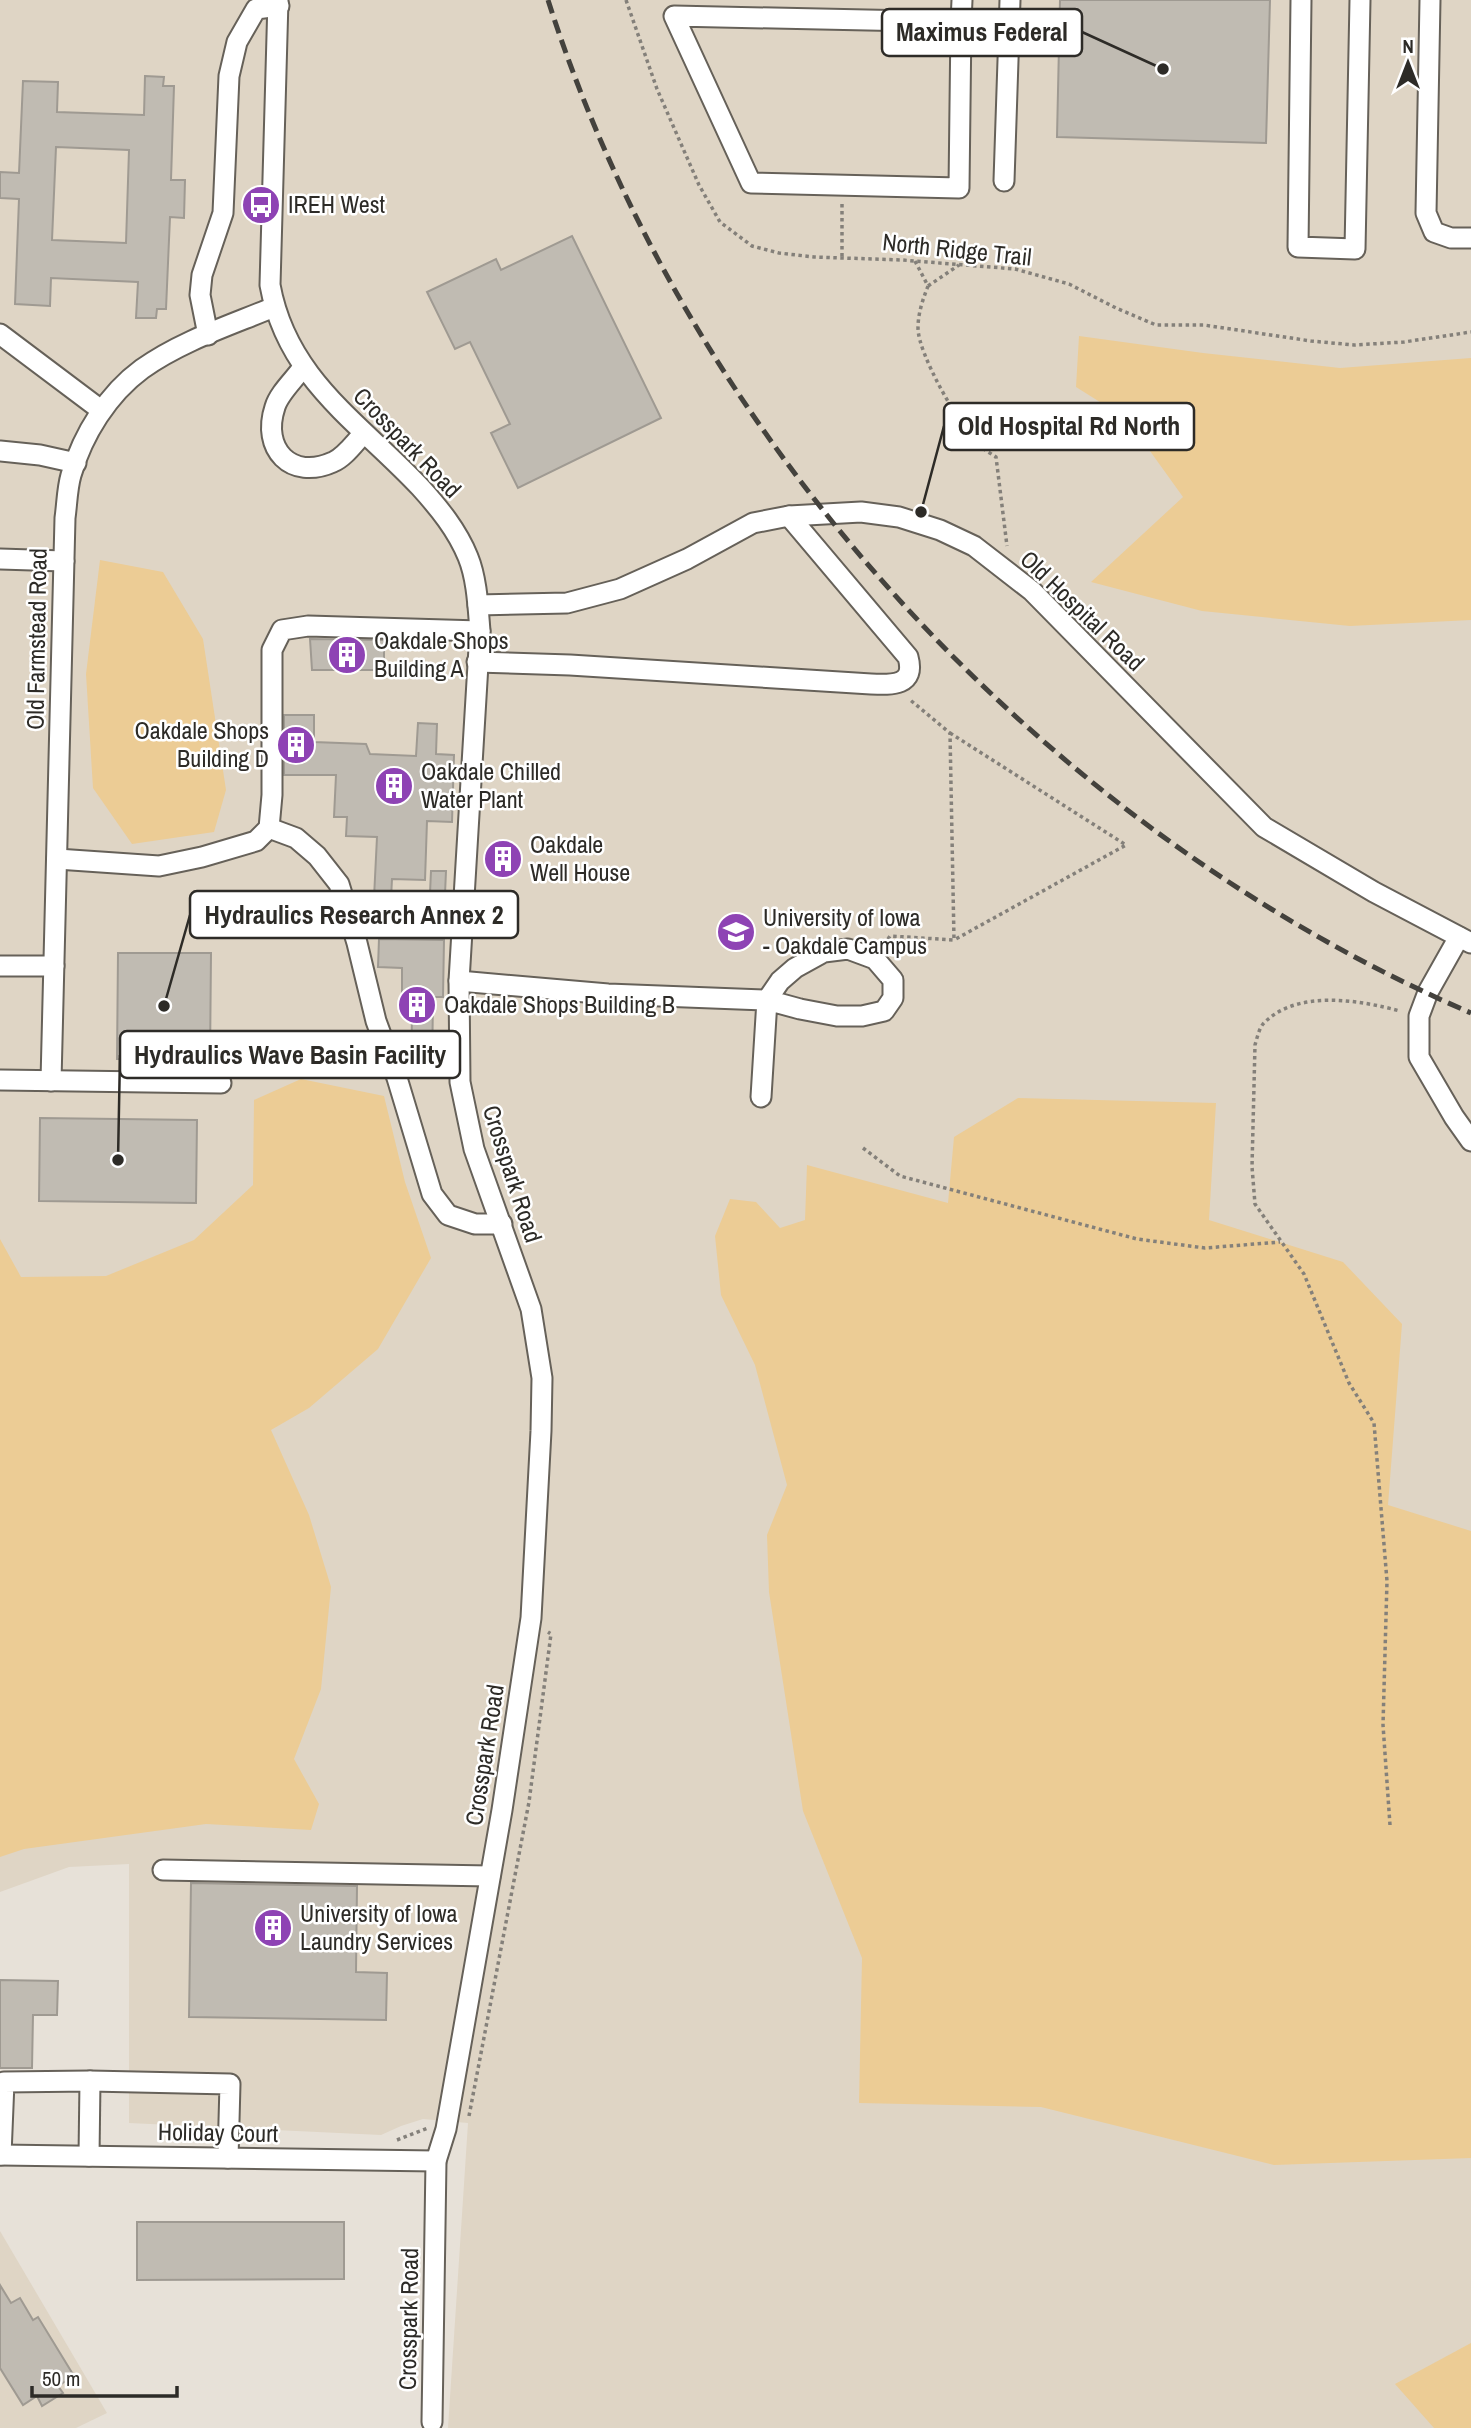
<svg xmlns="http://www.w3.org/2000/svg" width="1471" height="2428" viewBox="0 0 1471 2428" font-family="'Archivo Narrow',sans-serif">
<rect width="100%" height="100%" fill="#e7e1d8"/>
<g fill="#dfd5c5">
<polygon points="0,0 1471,0 1471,2428 448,2428 468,2123 423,2119 401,2126 381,2135 129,2123 129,1864 69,1867 0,1892"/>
<polygon points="0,2231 107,2413 76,2428 0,2428"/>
</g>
<g fill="#eccc95">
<polygon points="1079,336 1203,353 1340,368 1471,358 1471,620 1350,626 1202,611 1091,582 1183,497 1127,419 1076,387"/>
<polygon points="100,560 163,572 203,639 226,790 214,832 132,844 93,788 86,674"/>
<polygon points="301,1079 384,1096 405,1182 431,1258 378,1349 309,1408 271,1430 309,1515 331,1587 321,1689 294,1759 319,1804 311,1830 206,1824 24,1849 0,1857 0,1239 21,1277 106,1276 194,1240 253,1185 254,1100"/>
<polygon points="1018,1098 1216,1103 1209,1220 1343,1262 1402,1324 1388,1505 1471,1531 1471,2158 1274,2165 1041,2107 859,2103 862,1958 803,1811 769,1592 767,1535 787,1485 755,1365 721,1295 715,1236 730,1199 756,1202 780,1228 805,1220 807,1165 948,1203 954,1137"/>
<polygon points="1471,2343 1471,2428 1434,2428 1395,2384"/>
</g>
<g fill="#c0bbb2" stroke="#9f9a92" stroke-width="2" fill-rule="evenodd">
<polygon points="1060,0 1270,0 1266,143 1057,137"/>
<path d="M145,76l19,1 -1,9h11l-3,94h14l-1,38 -14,-1 -4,92h-9l-1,9h-20l2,-36 -87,-4 -1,28 -35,-2 4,-105 -19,-1v-26l19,1 4,-92 35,1 -1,30 87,3zM56,147l73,3 -3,93 -74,-3z"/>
<polygon points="572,236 661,418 518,488 491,433 510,424 470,342 455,349 427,292 496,259 501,270"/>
<polygon points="310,639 384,640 384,670 312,670"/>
<polygon points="284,715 314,715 314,742 366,744 370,754 416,756 418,723 437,724 436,754 454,755 452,822 427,821 425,880 392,879 391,899 374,898 377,837 346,836 347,817 334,817 336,775 284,775"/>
<polygon points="488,850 520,851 519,868 486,866"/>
<polygon points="431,871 446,871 445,894 430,893"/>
<polygon points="379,939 444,940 443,997 433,997 432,1074 411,1073 412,1013 402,1012 402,968 378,967"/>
<polygon points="118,953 211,953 210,1060 117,1059"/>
<polygon points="40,1118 197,1120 196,1203 39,1201"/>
<polygon points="191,1883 357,1886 356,1972 387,1973 386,2020 189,2017"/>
<polygon points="0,1980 58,1981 57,2015 33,2015 32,2068 0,2068"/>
<polygon points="137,2222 344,2222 344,2279 137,2280"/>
<polygon points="0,2285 11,2303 20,2298 33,2320 38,2317 74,2376 58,2386 63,2393 42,2406 37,2396 23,2405 0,2368"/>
</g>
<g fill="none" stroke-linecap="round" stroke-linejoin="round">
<defs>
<g id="minor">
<path d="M278,0l-8,285c17,94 89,137 150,202 19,21 37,43 48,70 9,22 10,50 12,74l-21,350 1,101 14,67 57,160 11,69 -1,53 -10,187 -29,192 -56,319 -10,32 -4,261"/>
<polyline points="1301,0 1298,247 1355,249 1360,0"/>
<polyline points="1430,0 1426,213 1434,232 1451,238 1471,238"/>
<polyline points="961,22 674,16 751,183 959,188 961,22 962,0"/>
<polyline points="1004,181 1010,0"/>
<polyline points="0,334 101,410"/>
<polyline points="208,335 200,295 202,275 223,213 229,76 237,42 256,9 279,6"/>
<path d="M303,367c-8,12 -24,26 -28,40 -14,42 16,74 58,55 12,-5 22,-20 31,-29"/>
<polyline points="0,451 40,455 76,463"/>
<polyline points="0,559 64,561"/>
<polyline points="478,605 567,603 620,589 687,559 753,523 789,516 861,512 899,517 940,530 974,546 1032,591 1264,827 1374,892 1471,943"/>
<path d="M477,662l93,3 301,19c21,1 45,2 37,-27l-119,-141"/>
<polyline points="269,828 296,838 317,856 339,884 357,943 376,1021 397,1078 432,1194 448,1215 475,1224 502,1224"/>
<polyline points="57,859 159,866 202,857 256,841 269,828 272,795 272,650 282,630 308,626 480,631"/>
<polyline points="1459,937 1428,992 1419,1016 1419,1057 1454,1117 1471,1141"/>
<polyline points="0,966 54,966"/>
<polyline points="459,981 608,994 767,1000 800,1009 837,1016 862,1016 884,1011 893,998 893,980 875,959 848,949 824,952 795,968 780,981 767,1000 761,1097"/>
<polyline points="0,1080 221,1083"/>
<path d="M51,1081l14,-563c2,-14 2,-29 6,-43 12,-41 37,-81 71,-106 39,-28 89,-44 132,-62"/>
<polyline points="163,1870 490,1876"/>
<polyline points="0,2155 436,2161"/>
<polyline points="1,2155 4,2082 90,2081 230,2084 228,2158"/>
<polyline points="89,2156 90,2081"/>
</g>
</defs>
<use href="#minor" stroke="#666159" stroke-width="23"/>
<g stroke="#84807a" stroke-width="3.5" stroke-dasharray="3.5 3.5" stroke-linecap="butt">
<polyline points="626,0 657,89 699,185 720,222 752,246 779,253 814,257 902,260 1015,269 1069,284 1116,308 1156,325 1204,325 1311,341 1354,345 1404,342 1471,332"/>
<polyline points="842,204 842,258"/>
<path d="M915,261l13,25c-5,13 -10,27 -10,42 0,26 41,97 60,116 5,5 12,9 18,13l11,89"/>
<polyline points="928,286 959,265"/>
<polyline points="950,733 1126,845 954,940"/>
<polyline points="884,945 890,936 954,940 950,733 909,699"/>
<polyline points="863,1148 900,1176 1137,1239 1205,1248 1280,1242"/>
<path d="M1390,1825l-7,-100 4,-144 -13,-158 -25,-40 -45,-109 -49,-70 -3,-37 3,-122c2,-7 4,-16 8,-21 33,-35 96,-24 137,-13"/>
<polyline points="469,2116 529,1802 551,1634 548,1632"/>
<polyline points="397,2140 428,2128"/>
</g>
<use href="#minor" stroke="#fff" stroke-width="19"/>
<path stroke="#44423d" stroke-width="5" stroke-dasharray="14 7" stroke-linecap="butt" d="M548,0c141,443 497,829 923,1013"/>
</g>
<defs>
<symbol id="bus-disc" viewBox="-11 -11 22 22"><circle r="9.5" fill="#8e43b4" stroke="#fff"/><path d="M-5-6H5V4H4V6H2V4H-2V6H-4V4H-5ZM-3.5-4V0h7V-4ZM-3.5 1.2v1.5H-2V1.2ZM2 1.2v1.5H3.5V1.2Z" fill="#fff"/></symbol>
<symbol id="building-disc" viewBox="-11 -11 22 22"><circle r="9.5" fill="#8e43b4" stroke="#fff"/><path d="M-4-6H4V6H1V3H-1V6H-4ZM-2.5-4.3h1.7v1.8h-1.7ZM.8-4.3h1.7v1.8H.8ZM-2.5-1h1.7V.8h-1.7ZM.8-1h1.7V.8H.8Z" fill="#fff"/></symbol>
<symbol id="university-disc" viewBox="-11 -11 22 22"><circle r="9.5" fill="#8e43b4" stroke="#fff"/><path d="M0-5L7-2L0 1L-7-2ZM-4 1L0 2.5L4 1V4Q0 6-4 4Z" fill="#fff"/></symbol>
</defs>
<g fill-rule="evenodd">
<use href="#bus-disc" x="239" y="183" width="44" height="44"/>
<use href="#building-disc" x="325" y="633" width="44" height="44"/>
<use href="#building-disc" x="274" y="723" width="44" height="44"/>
<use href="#building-disc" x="372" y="764" width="44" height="44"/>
<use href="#building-disc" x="481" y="837" width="44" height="44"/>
<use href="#university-disc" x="714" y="910" width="44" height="44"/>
<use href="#building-disc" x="395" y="983" width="44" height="44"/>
<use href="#building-disc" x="251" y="1906" width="44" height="44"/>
</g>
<g text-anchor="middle" stroke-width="5" stroke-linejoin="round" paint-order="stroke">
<g font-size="24" fill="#2d2b27" stroke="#fff" text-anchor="start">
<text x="288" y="213">IREH West</text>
<text x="374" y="649">Oakdale Shops<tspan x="374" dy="28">Building A</tspan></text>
<text x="269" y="739" text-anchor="end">Oakdale Shops<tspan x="269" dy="28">Building D</tspan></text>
<text x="421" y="780">Oakdale Chilled<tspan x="421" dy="28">Water Plant</tspan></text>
<text x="530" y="853">Oakdale<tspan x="530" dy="28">Well House</tspan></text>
<text x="763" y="926">University of Iowa<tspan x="763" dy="28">- Oakdale Campus</tspan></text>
<text x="444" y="1013">Oakdale Shops Building B</text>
<text x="300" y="1922">University of Iowa<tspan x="300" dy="28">Laundry Services</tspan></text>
</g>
<g font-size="24" fill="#2d2b27" stroke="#fff">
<text transform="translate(957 250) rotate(6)" y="8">North Ridge Trail</text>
<text transform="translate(407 443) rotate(46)" y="8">Crosspark Road</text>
<text transform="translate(1082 611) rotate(44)" y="8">Old Hospital Road</text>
<text transform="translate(37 639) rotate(-89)" y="8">Old Farmstead Road</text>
<text transform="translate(512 1174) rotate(72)" y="8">Crosspark Road</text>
<text transform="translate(485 1755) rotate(-81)" y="8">Crosspark Road</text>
<text transform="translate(218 2133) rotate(1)" y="8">Holiday Court</text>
<text transform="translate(409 2319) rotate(-89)" y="8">Crosspark Road</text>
</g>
</g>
<path fill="none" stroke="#2d2b27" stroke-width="2.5" d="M1163 69L1082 32M921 512L944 426M164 1006L190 915M118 1160L120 1055"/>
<g fill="#2d2b27" stroke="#fff" stroke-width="2.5">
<circle cx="1163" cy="69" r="7"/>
<circle cx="921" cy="512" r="7"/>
<circle cx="164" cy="1006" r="7"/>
<circle cx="118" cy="1160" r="7"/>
</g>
<g fill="#fff" stroke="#2d2b27" stroke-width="2.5">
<rect x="882" y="9" width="200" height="47" rx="7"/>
<rect x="944" y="403" width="250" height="47" rx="7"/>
<rect x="190" y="891" width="328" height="47" rx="7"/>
<rect x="120" y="1031" width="340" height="47" rx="7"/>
</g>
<g font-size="26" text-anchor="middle" font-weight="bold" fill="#2d2b27">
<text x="982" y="41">Maximus Federal</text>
<text x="1069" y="435">Old Hospital Rd North</text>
<text x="354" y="924">Hydraulics Research Annex 2</text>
<text x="290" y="1064">Hydraulics Wave Basin Facility</text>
</g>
<g transform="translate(1408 63)" stroke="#ffffff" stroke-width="5" paint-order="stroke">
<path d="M0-5L12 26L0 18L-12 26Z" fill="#2d2b27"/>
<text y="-10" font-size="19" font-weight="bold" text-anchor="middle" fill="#2d2b27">N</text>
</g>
<path d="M32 2386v10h145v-10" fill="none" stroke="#2d2b27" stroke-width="3.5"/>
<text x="42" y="2386" font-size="21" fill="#2d2b27" stroke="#ffffff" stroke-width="5" paint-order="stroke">50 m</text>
</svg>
